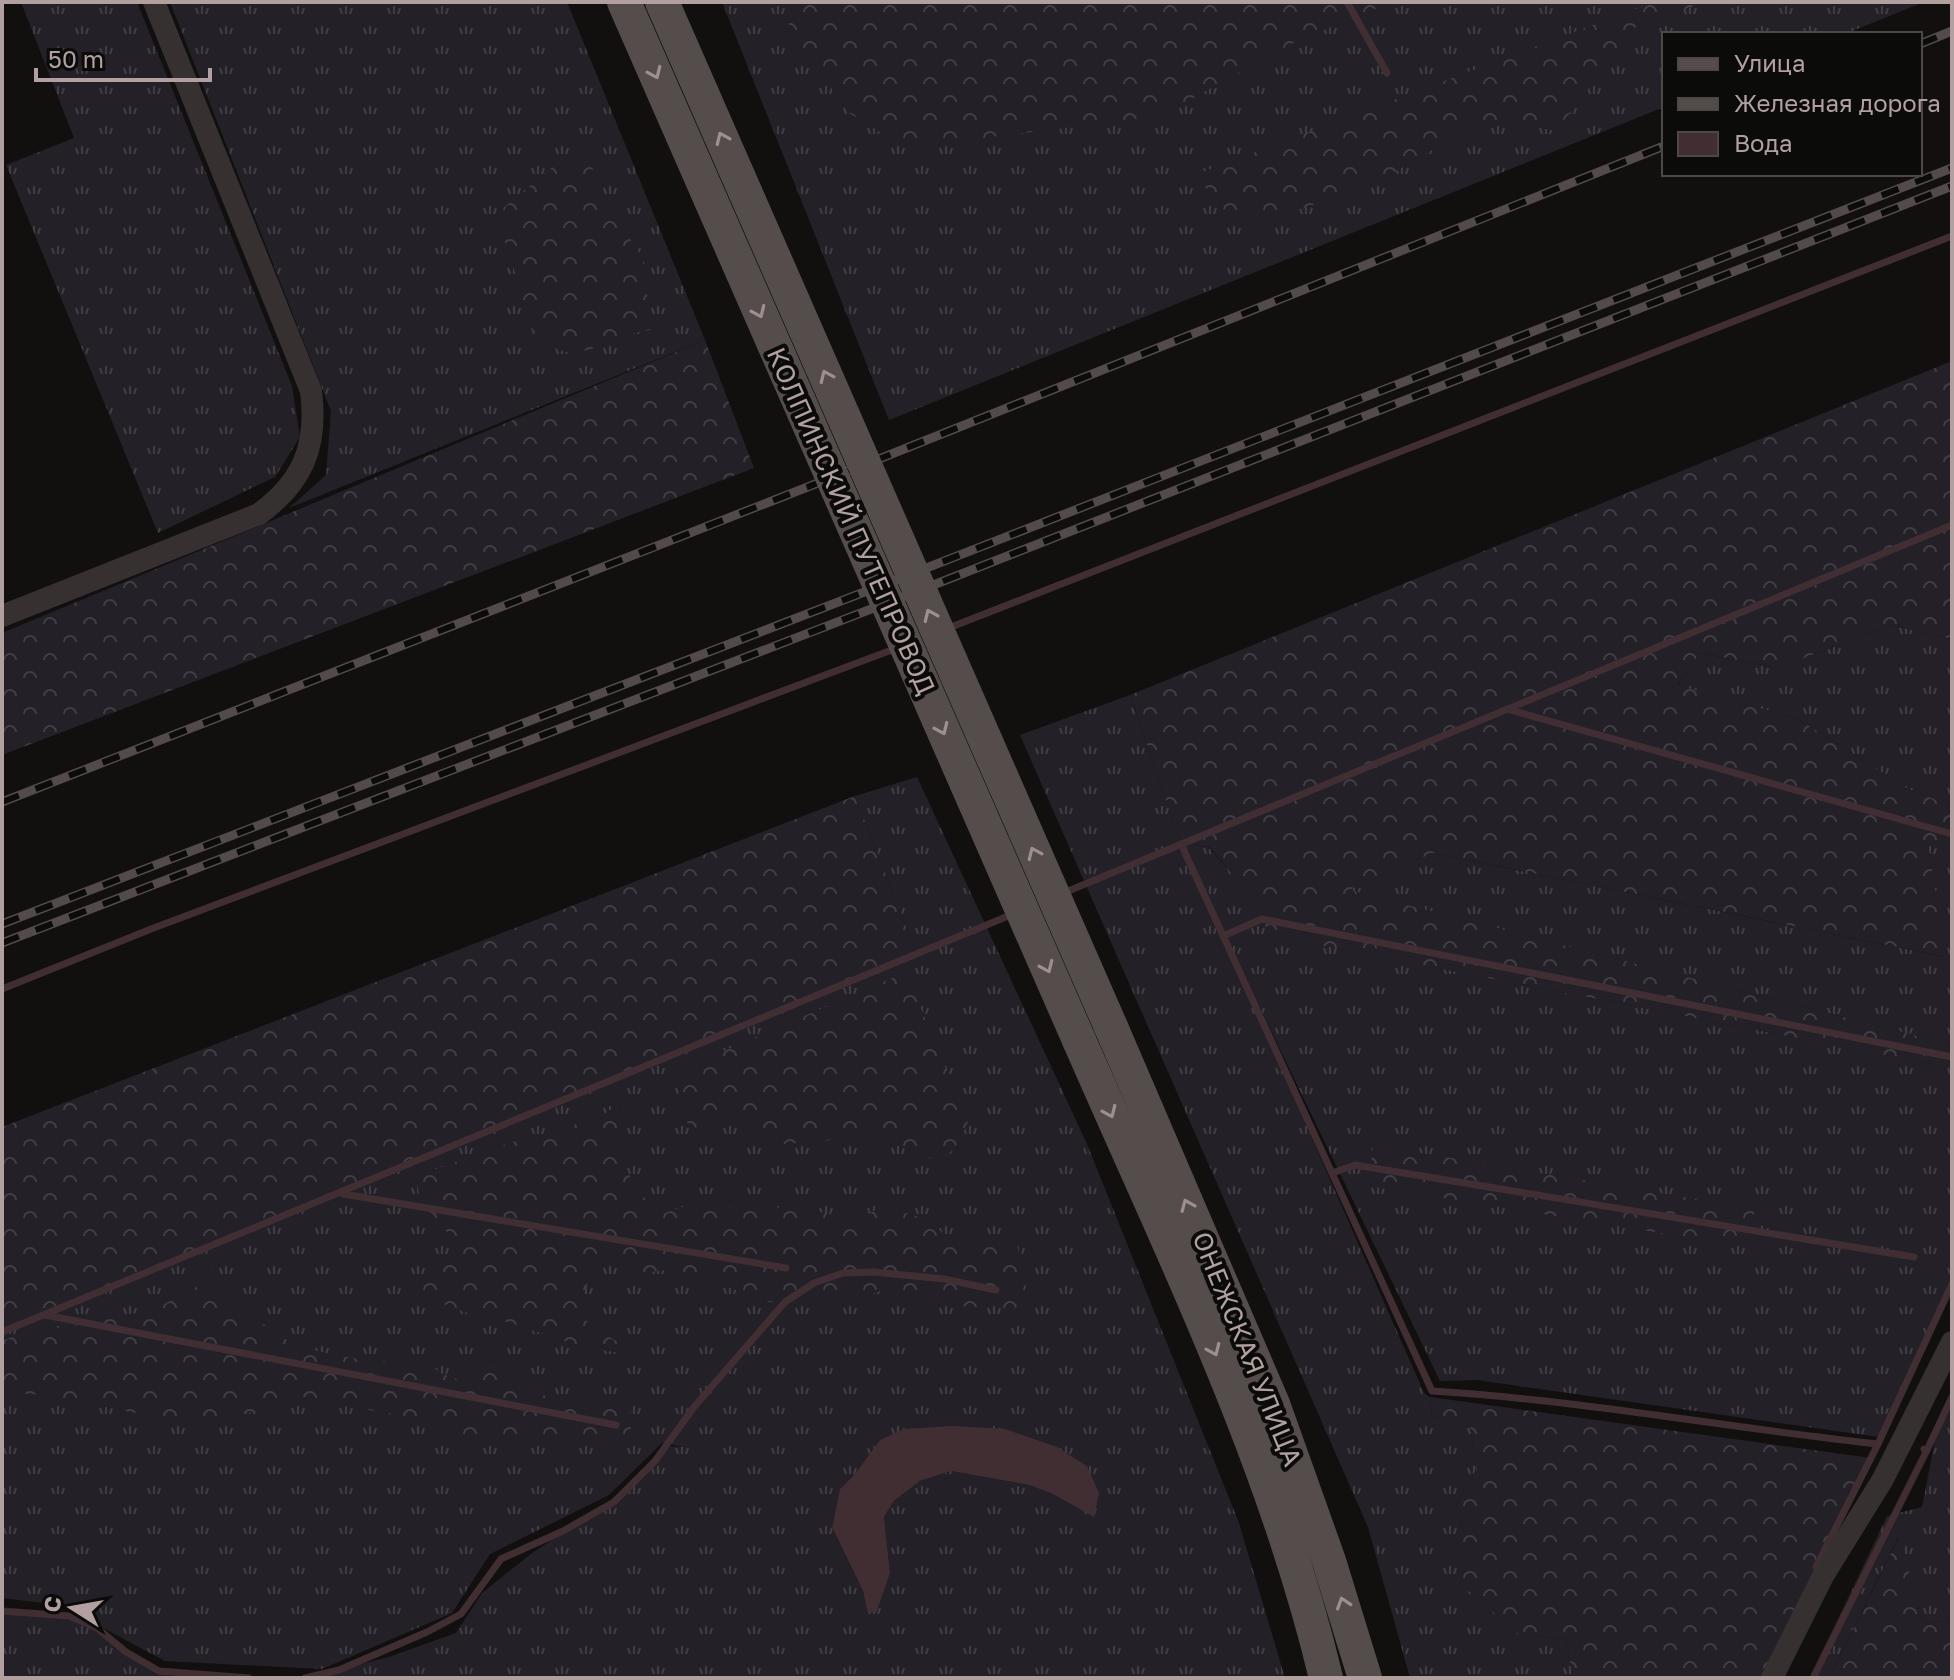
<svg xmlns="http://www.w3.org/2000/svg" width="1954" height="1680" viewBox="0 0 1954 1680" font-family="'Golos Text',sans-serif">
<defs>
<pattern id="grass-tufts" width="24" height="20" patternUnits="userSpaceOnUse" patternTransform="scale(2)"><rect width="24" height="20" fill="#232028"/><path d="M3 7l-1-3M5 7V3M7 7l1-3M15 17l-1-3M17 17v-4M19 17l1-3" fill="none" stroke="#413d44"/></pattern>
<pattern id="forest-crowns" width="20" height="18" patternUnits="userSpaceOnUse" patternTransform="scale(2)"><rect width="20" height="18" fill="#232028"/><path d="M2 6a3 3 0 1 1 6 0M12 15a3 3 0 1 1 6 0" fill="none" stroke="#413d44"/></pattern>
</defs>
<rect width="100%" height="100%" fill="#11100f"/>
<g fill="url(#grass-tufts)" fill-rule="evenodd">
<polygon points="21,2 137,2 292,386 300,437 275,477 158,533 6,165 74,138"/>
<polygon points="170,2 567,2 705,340 289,508 326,475 331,411"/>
<polygon points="722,2 1924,2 1845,34 1664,34 1664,107 889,420"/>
<polygon points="1891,625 1952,639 1952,806 1908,789 1798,719 1677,686 1699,653 1778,668"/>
<polygon points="1130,695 1181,844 1208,847 1260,904 1269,935 1952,1068 1952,1281 1879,1437 1477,1380 1440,1381 1197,877 1424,1393 1430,1397 1432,1416 1470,1424 1476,1470 1455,1508 1517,1633 1566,1640 1573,1678 1410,1678 1368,1527 1020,735"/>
<path d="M917,777l170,367 152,379 46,155h-980l84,-21 67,-24 26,-40 50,-40 89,-58 34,-34 11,-15 19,1 -23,-4 -53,52 -119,59 -38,59 -130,56 -157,-8 -105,-56 -58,-7v-268l915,-376 -62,-158zM905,1429h100l82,37 -34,28 -24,-9 -78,-14 -31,10 -26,20 -10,16 6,56 -23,38 -4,-20 -31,-64 8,-38 14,-14 26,-35z"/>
<polygon points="1928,844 1952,850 1952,1045 1348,890 1433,853 1945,957"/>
<polygon points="1952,1403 1952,1431 1950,1434 1952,1619 1924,1624 1898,1538 1829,1678 1810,1678 1887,1516 1922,1507 1935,1440"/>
<polygon points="4,1610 69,1616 97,1628 126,1652 159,1671 249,1678 2,1678 2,1611"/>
</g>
<g fill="url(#forest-crowns)">
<polygon points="785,2 1392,2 1297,41 1160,116 976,139 901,145 849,113 790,29"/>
<polygon points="1654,2 1705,2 1636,27 1556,131 1514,123 1468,129 1386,177 1305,208 1261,217 1218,208 1197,174"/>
<path d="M569,153l21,11 17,42 36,52 3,13 -1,17 6,22 -1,20c-26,3 -59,25 -83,22 -15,-2 -36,-21 -42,-35 -4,-8 -4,-21 -6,-30 -6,-26 -20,-50 -18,-77z"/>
<polygon points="705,340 754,468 2,755 2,633"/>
<polygon points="1952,361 1952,639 1891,625 1778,668 1700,653 1677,685 1798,719 1908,789 1952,806 1952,850 1928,845 1946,957 1433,853 1349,890 1952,1045 1952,1068 1268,935 1259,904 1209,847 1181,844 1130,695"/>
<polygon points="855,796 917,954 2,1330 2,1127"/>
<path d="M906,972l62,150 -10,21 -10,12 -30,4 -31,-23 -43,-2 -26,10 -27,-1 -21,3 -38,-27 -38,9c-24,-17 -15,-33 -12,-59z"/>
<path d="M616,1105c3,15 1,30 3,45 3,20 27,49 39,66l23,-9 29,2 16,-3 29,3 34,-2 37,6 30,15 10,-12 12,-8c33,6 49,6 72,33l33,1 21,-6 12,3 11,53 -7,14 -12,4 -12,-5 -11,3 -28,-2 -77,-15 -22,9 -64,-4 -9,6h-18l-10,-7 -13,-2 -54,-19 -24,-4 -23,3 -43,-13 -15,29 -5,25c15,18 38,25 55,41l-53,-8 -75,-25 -34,-7 -38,-14 -20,-16 10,-11 16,-3 10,-13 3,-18 -28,-32 -7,-11 -2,-15 7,-9 100,-35 36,-5 21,-12 25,-8z"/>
<polygon points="1373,1145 1755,1209 1748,1247 1368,1186"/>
<path d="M212,1266l2,30c12,12 24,12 37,20 13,7 23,17 36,24 44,21 98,20 145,26l10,8 20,7 20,-16 23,4 22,20 15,6 38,8 12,-4 30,3 8,4 1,30 -15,6 -17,-7 -34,3 -29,6 -55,-5 -64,-15 -22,-10 -71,-11 -37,-11 -24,20 -34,2 -33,11 -151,-30 -43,-3v-51l29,-11 37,-3 88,-18 19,-11 14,-3z"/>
<polygon points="1430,1397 1871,1458 1765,1678 1573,1678 1566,1640 1517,1633 1464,1587 1455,1508 1476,1470 1470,1425 1432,1416"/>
<polygon points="1899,1537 1924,1624 1952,1619 1952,1678 1829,1678"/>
</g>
<polygon fill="#402e33" points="953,1426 1005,1429 1057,1447 1087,1466 1099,1493 1094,1517 1053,1494 1029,1485 951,1471 920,1481 894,1501 884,1517 890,1573 876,1613 867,1611 863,1591 832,1527 840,1489 854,1475 880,1440 904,1429"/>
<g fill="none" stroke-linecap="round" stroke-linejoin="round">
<g stroke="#402e33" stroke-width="7">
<polyline points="1347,2 1387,73"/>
<polyline points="946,629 1952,236"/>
<polyline points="1507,709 1952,834"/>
<path d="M1181,844l251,547c149,9 297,37 446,53"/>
<polyline points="1061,894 1952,525"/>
<polyline points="1223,936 1262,919 1952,1057"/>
<polyline points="2,989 151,929 897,648"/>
<polyline points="1332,1173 1355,1165 1914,1257"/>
<polyline points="343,1194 786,1268"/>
<polyline points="45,1315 616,1425"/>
<polyline points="2,1332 1013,914"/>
<polyline points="1924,1449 1927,1450 1952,1397"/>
<polyline points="1816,1567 1878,1444 1952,1284"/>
<polyline points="2,1611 69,1616 97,1628 126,1652 159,1671 249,1678"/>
<polyline points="305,1678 339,1670 427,1632 461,1614 501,1559 563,1531 614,1502 655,1461 694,1407 785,1302 814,1283 843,1273 874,1272 944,1279 996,1290"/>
<polyline points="1813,1678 1927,1450"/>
</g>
<g stroke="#363130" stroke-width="22">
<path d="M2,616l257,-102c44,-32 59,-68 52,-123l-157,-389"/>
<polyline points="1772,1678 1823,1576 1883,1479 1952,1342"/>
</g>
<g stroke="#554d4c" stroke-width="34">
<polyline points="1111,1027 1273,1404 1329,1561 1365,1678"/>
<path d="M1079,1040c91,209 194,416 247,638"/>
</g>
<defs>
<g id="rail">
<polyline points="1920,44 1952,31"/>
<polyline points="2,802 874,461 1664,146"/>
<polyline points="2,924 911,574 1952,168"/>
<polyline points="2,943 918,591 1952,186"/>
</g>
</defs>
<use href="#rail" stroke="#534a4a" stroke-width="9"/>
<use href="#rail" stroke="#0b0b0a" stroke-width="6" stroke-dasharray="18" stroke-linecap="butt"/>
<g stroke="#554d4c" stroke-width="34">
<polyline points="624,2 1079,1040"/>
<polyline points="662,2 1111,1027"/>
</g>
</g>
<defs><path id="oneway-chevron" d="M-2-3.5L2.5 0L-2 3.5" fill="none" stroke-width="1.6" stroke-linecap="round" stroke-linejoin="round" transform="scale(2)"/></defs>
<g stroke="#9f8f8f">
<use href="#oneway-chevron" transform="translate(655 73) rotate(66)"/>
<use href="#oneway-chevron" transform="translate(722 138) rotate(-114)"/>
<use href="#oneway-chevron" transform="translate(759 312) rotate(66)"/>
<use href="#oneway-chevron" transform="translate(826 376) rotate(-114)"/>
<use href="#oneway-chevron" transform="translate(930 615) rotate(-114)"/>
<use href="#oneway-chevron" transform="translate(942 729) rotate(66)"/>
<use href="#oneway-chevron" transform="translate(1034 853) rotate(-114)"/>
<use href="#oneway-chevron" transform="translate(1047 967) rotate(66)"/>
<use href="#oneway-chevron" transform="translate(1110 1112) rotate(66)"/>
<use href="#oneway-chevron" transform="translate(1187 1205) rotate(-113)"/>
<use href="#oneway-chevron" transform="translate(1214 1350) rotate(66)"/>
<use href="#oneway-chevron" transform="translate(1343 1603) rotate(-108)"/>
</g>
<g text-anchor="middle" stroke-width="8" stroke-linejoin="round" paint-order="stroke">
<g font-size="26" fill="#b2a0a0" stroke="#0b0b0a">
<text transform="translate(851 521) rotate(66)" y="9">КОЛПИНСКИЙ ПУТЕПРОВОД</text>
<text transform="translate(1247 1349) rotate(68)" y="9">ОНЕЖСКАЯ УЛИЦА</text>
</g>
</g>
<rect width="1954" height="1680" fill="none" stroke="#b2a0a0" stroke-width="8"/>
<rect x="1662" y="32" width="260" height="144" fill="#0b0b0a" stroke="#4e4746" stroke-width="2"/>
<rect x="1678" y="58" width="40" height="12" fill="#554d4c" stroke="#4e4746" stroke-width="2"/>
<text x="1734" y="72" font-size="24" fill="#b2a0a0">Улица</text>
<rect x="1678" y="98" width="40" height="12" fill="#534a4a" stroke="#4e4746" stroke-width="2"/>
<text x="1734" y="112" font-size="24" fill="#b2a0a0">Железная дорога</text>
<rect x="1678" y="132" width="40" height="24" fill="#402e33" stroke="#4e4746" stroke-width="2"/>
<text x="1734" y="152" font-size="24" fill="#b2a0a0">Вода</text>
<g transform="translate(72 1608) rotate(281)" stroke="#0b0b0a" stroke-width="6" paint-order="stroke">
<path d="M0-6L14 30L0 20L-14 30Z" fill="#b2a0a0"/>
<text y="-12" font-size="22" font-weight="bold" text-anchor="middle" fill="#b2a0a0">С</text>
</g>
<path d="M36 68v12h174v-12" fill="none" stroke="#b2a0a0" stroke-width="4"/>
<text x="48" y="68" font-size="24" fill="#b2a0a0" stroke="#0b0b0a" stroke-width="6" paint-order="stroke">50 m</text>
</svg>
